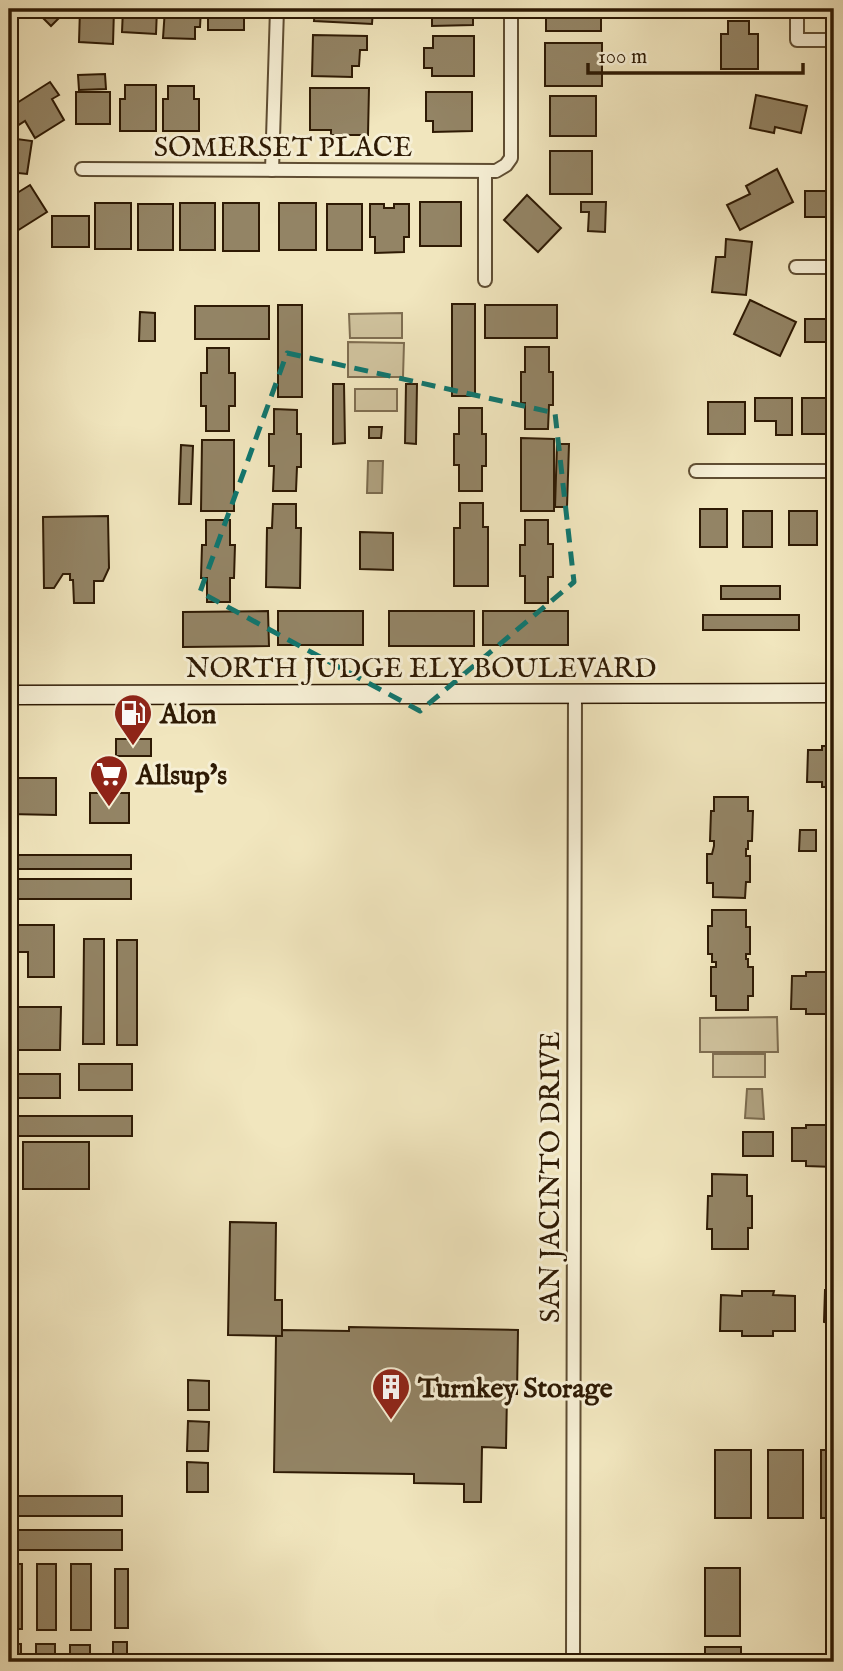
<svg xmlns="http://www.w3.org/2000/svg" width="843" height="1671" viewBox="0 0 843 1671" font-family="'IM FELL English',serif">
<rect width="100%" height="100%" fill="#f1e6be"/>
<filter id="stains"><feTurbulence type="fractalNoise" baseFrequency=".00286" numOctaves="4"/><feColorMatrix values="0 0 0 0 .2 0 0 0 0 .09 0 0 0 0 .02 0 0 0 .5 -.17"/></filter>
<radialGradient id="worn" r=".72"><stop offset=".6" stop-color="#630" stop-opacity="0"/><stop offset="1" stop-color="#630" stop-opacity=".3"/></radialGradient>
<g fill="#d0c39e" stroke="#7f6e51" stroke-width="2">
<polygon points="402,313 402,338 350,338 349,314"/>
<polygon points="348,342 404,343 403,377 348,377"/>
<rect x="355" y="389" width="42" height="22"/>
<polygon points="777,1017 778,1052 700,1052 700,1018"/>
<rect x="713" y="1054" width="52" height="23"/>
</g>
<g fill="#afa17f" stroke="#7b6b4e" stroke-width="2">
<polygon points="368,461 383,461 382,493 367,493"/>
<polygon points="747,1089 762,1089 764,1119 745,1118"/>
</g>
<g fill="#938465" stroke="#2e1a04" stroke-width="2">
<polygon points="34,9 58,9 63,14 51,26"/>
<polygon points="80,9 114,9 113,44 79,42"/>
<polygon points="123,9 157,9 156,34 122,32"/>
<polygon points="165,9 201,9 200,27 195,27 195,39 163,38"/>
<rect x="208" y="9" width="36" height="21"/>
<polygon points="315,9 373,9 372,24 314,21"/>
<polygon points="423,9 473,9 473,25 432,26 432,15 423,15"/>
<rect x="546" y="9" width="55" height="22"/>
<rect x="721" y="9" width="31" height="3"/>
<polygon points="728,21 749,21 749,34 758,34 758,69 721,69 721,34 728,34"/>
<polygon points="313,35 367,36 367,50 360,50 359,66 352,66 352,77 312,76"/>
<polygon points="433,36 474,36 474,76 432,76 432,68 424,68 424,48 433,48"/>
<rect x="545" y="43" width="57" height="43"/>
<polygon points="105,74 106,89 79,90 78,75"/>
<polygon points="50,82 59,95 52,99 64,120 35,138 25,121 17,126 9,112 9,108"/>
<polygon points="125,85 156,85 156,131 120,131 120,99 125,99"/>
<polygon points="168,86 194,86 194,99 199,99 199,131 163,131 163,99 168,99"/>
<polygon points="310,88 369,88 368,135 331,135 331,130 310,130"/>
<rect x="76" y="92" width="34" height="32"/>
<polygon points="426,92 472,92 472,131 433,132 433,121 426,121"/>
<polygon points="756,95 807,106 801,133 775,127 774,133 750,128"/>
<rect x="550" y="96" width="46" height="40"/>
<polygon points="9,138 32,141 27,174 9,172"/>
<rect x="550" y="151" width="42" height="43"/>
<polygon points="777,169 793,202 740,230 727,205 750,194 746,186"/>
<polygon points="30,185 47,212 9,236 9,198"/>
<polygon points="805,191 834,191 834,226 828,226 828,217 805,217"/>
<polygon points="527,195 561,228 538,252 504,220"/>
<rect x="420" y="202" width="41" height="44"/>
<polygon points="581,202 606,202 605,232 588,231 589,212 581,212"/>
<rect x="95" y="203" width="36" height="46"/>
<rect x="180" y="203" width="35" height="47"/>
<rect x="223" y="203" width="36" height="48"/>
<rect x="279" y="203" width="37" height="47"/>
<rect x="138" y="204" width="35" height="46"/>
<rect x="327" y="204" width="35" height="46"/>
<polygon points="370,204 384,204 384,208 394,208 394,204 409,204 409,237 404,237 404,252 375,253 375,237 370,237"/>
<rect x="52" y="216" width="37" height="31"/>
<polygon points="726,239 752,242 746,295 712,292 716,257 725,257"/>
<polygon points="750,300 796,322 780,356 734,334"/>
<polygon points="831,301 834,301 834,342 805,342 805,319 831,319"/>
<rect x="452" y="304" width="23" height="92"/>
<rect x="278" y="305" width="24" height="92"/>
<rect x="485" y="305" width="72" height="33"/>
<rect x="195" y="306" width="74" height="33"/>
<polygon points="140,312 155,313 155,341 139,341"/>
<polygon points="525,347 549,347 549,372 553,372 553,405 549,405 548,429 525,429 525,403 521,403 521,372 525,372"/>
<polygon points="207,348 229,348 229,373 235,373 235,406 229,406 229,431 206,431 206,406 201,406 201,373 207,373"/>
<polygon points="333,384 344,384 345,443 333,444"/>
<polygon points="406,384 417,384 416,444 405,443"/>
<polygon points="755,398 792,398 792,435 776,435 776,421 755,421"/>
<rect x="802" y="398" width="32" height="36"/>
<rect x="708" y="402" width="37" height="32"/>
<polygon points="459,408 482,408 482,434 486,434 486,466 482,466 482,491 459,491 459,465 454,465 454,434 459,434"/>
<polygon points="274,409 297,410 297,434 301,434 301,467 297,467 296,491 273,491 274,466 269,466 269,434 274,434"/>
<polygon points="369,427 382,427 381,438 369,438"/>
<polygon points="521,438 554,439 554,511 521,511"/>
<polygon points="202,440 234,440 234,511 201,511"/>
<polygon points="557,444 569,444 567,507 555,507"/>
<polygon points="181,445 193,446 191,504 179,504"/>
<polygon points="460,503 483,503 483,527 488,527 488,586 454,586 454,528 460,528"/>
<polygon points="273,504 296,504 296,528 301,528 300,588 266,587 267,528 272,528"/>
<rect x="700" y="509" width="27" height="38"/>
<rect x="743" y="511" width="29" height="36"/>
<rect x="789" y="511" width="28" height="34"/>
<polygon points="108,516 109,568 103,581 94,581 94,603 74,603 73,580 70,580 70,574 63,574 54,588 44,588 43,517"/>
<polygon points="206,520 230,520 230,545 235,545 234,578 230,578 230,602 207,602 207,578 201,578 202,545 206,545"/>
<polygon points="525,520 548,520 548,544 553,544 553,577 548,577 548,603 525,603 525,576 520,576 520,545 525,545"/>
<polygon points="360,532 393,533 393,570 360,569"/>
<rect x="721" y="586" width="59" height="13"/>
<polygon points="268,611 269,646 183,647 183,612"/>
<rect x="278" y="611" width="85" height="34"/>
<rect x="389" y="611" width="85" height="35"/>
<rect x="483" y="611" width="85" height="34"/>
<rect x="703" y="615" width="96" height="15"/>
<rect x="116" y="739" width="35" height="17"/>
<polygon points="822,746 834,746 834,787 822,787 822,782 807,782 808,750 822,750"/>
<polygon points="9,778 56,778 56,815 9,814"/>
<rect x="90" y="793" width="39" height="30"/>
<polygon points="714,797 748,797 748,811 753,811 752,841 748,841 748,849 746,849 746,856 750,856 750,882 746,882 745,898 713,897 713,883 707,883 707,854 712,854 714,846 714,841 710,841 711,811 714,811"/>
<polygon points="800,830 816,830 816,851 799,851"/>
<polygon points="832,850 834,850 834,950 831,950 831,935 827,935 827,906 832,906 832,894 827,894 827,864 832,864"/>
<rect x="9" y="855" width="122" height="14"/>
<rect x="9" y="879" width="122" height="20"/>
<polygon points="712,910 746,910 746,927 750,927 750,954 746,954 746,959 748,959 748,967 753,967 753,996 748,996 748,1010 716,1010 716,996 711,996 711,967 716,967 716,962 712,962 712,954 708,954 708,926 712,926"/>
<polygon points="9,925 54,925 54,977 28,977 28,952 9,952"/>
<polygon points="84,939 104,939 104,1044 83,1044"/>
<rect x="117" y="940" width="20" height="105"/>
<polygon points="806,972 834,972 834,1014 806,1014 806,1009 791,1009 792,976 806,976"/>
<polygon points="9,1007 61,1007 60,1050 9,1050"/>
<rect x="79" y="1064" width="53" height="26"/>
<rect x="9" y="1074" width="51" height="24"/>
<rect x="9" y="1116" width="123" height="20"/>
<polygon points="806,1125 834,1125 834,1167 806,1166 806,1161 792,1161 792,1128 806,1128"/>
<rect x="743" y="1132" width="30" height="24"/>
<rect x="23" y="1142" width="66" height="47"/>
<polygon points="712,1174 747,1175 747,1196 752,1196 752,1228 748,1228 748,1249 712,1249 712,1229 707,1229 708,1196 712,1196"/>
<polygon points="833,1192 834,1192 834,1254 832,1254 832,1239 828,1239 828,1206 833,1206"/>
<polygon points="230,1222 276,1223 275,1300 282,1300 282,1336 228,1335"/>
<polygon points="830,1270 834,1270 834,1345 829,1345 829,1323 824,1322 825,1290 830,1290"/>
<polygon points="742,1291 774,1291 773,1295 795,1296 795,1331 773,1331 773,1336 742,1336 742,1331 720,1331 721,1295 742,1296"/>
<polygon points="349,1327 518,1330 517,1394 507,1394 506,1448 482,1447 481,1502 464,1502 464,1484 414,1483 414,1474 274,1472 276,1336 282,1336 282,1330 349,1331"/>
<polygon points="188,1380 209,1381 209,1410 188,1410"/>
<polygon points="188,1421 209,1422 208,1451 187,1451"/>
<rect x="715" y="1450" width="36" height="68"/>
<rect x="768" y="1450" width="35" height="68"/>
<rect x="821" y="1450" width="13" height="68"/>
<polygon points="187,1462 208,1463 208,1492 187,1492"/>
<rect x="9" y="1496" width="113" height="20"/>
<rect x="9" y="1530" width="113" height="20"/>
<rect x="9" y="1564" width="13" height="65"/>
<rect x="37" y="1564" width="19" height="66"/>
<rect x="71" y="1564" width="20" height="66"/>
<rect x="705" y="1568" width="35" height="68"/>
<rect x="115" y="1569" width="13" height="59"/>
<rect x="113" y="1642" width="14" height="20"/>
<rect x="9" y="1644" width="12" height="18"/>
<rect x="36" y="1644" width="19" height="18"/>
<rect x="70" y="1645" width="20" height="17"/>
<rect x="705" y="1647" width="36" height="15"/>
</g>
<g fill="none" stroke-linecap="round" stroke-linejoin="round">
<defs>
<g id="minor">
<polyline points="797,9 797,40 834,40"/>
<polyline points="82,169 496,171 506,165 511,158 511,9"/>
<polyline points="272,170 277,9"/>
<polyline points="485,172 485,280"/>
<polyline points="796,267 834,267"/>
<polyline points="696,471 834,471"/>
<polyline points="573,1662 575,692"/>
</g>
<polyline id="secondary" points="9,695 834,693"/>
</defs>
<use href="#minor" stroke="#5f4d32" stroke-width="16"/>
<use href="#secondary" stroke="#2e1a04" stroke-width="21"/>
<use href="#minor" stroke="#f6efd5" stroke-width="12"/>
<use href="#secondary" stroke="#f6efd5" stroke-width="18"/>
</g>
<path fill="none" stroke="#0f766e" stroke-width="5" stroke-dasharray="14 9" stroke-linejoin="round" d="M287,353l268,60 19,169 -154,129 -220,-119z"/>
<defs>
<symbol id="fuel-pin" viewBox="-11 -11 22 30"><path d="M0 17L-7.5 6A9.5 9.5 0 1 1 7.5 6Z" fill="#8f2418" stroke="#f6efd5"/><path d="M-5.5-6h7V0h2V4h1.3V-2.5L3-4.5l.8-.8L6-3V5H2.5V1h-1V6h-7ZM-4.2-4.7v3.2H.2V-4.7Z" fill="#fff"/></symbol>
<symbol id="supermarket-pin" viewBox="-11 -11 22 30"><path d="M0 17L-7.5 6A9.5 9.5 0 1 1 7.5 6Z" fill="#8f2418" stroke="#f6efd5"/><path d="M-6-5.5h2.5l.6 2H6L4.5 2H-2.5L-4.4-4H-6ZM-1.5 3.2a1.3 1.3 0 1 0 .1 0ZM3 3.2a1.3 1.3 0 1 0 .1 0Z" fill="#fff"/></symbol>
<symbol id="building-pin" viewBox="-11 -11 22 30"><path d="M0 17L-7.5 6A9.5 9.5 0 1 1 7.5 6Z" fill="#8f2418" stroke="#f6efd5"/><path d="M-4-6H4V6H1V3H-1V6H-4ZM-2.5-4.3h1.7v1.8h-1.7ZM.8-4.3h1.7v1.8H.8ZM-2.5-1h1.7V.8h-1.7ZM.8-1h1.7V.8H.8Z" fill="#fff"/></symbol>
</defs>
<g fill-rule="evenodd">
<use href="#fuel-pin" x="111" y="691" width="44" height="60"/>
<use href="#supermarket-pin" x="87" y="752" width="44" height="60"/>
<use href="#building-pin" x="369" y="1365" width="44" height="60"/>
</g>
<g text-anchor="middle" stroke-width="6" stroke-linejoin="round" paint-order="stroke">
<g font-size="28" fill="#2e1a04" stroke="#f6efd5">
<text x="283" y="156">SOMERSET PLACE</text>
<text x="421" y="677">NORTH JUDGE ELY BOULEVARD</text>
<text transform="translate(549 1177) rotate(-90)" y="10">SAN JACINTO DRIVE</text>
</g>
<g font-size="28" font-weight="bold" fill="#2e1a04" stroke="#f6efd5" text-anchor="start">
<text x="160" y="723">Alon</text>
<text x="136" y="784">Allsup's</text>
<text x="418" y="1397">Turnkey Storage</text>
</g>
</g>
<rect width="843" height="1671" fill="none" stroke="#f1e6be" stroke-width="35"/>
<rect x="10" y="10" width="822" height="1650" fill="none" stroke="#2e1a04" stroke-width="3.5"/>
<rect x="18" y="18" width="808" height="1636" fill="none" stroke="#2e1a04" stroke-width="2"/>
<path d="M588 63v10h215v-10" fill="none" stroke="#2e1a04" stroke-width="3.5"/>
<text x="598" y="63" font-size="21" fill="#2e1a04" stroke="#f6efd5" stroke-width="5" paint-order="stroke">100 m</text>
<rect width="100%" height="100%" filter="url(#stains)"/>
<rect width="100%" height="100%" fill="url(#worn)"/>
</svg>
